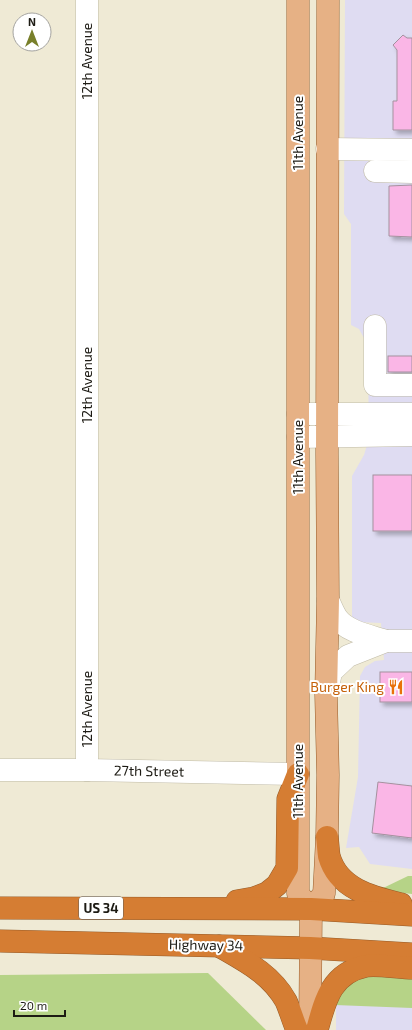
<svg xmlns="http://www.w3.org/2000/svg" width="412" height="1030" viewBox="0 0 412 1030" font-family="'Exo 2',sans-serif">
<defs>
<filter id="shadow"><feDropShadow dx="3.5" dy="3.5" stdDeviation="2" flood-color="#0004"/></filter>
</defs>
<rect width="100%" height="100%" fill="#efead5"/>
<g fill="#dfdcf2">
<polygon points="345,0 412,0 412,869 370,864 359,847 346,848 358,777 360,676 365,667 375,661 384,660 381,623 357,622 352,617 352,476 364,455 368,442 369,349 365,346 364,338 359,329 351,325 351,224 344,214"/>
<polygon points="336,1003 412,1007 412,1030 336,1030"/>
</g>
<g fill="#b6d387">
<polygon points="408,876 412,876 412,894 379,890"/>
<polygon points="208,973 266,1030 0,1030 0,975"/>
<path d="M412,973v35l-77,-3c5,-10 9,-18 18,-25 8,-6 48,-6 59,-7z"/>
</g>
<g fill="#fab6e6" stroke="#a4919e" filter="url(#shadow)">
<polygon points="403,35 407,38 412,38 412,130 393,130 393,101 397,101 397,50 393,45"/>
<polygon points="412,185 412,237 389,236 389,186"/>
<rect x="388" y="356" width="24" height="16"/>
<rect x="373" y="475" width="39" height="56"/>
<rect x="380" y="672" width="32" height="30"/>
<polygon points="378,782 412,786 412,838 372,833"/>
</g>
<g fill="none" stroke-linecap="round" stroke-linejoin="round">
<defs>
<g id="minor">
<polyline points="87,0 87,770"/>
<polyline points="327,149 412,150"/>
<polyline points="375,171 412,172"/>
<polyline points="375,326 375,385 412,385"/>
<polyline points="298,414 412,414"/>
<polyline points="298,437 412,435"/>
<path d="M328,600c3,6 5,12 9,18 10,14 34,18 49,23"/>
<polyline points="327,692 331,672 348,656 386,641 412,641"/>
<polyline points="0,770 87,770 298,774"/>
</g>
<g id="major">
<polyline points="298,0 298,894 311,909"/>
<polyline points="310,1030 311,909 324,894 327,837 328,775 326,694 328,600 327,454 328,0"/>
</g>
<g id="highway">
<path d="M327,837c1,6 1,13 2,19 9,33 43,41 72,48"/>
<polyline points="237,901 254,898 267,893 277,885 287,868 288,799 298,774"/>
<polyline points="0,908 311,909 412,915"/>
<polyline points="0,941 310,948 412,954"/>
<path d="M219,946c26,15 52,28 67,55 4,9 7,20 11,29"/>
<path d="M317,1030c8,-29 14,-57 49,-64 11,-2 34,2 46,2"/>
</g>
</defs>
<use href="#minor" stroke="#c0bba7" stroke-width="23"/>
<use href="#major" stroke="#955b28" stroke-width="23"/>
<use href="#highway" stroke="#955b28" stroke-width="23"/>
<use href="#minor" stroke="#fff" stroke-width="22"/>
<use href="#major" stroke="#e6b185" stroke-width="22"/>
<use href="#highway" stroke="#d57d33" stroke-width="22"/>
</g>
<defs>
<symbol id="restaurant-bare" viewBox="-9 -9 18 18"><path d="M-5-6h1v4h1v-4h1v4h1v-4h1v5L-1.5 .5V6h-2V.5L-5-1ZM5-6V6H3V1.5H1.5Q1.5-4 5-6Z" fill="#e8710a" stroke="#fff" stroke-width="2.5" paint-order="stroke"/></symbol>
</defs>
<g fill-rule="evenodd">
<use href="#restaurant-bare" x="385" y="676" width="22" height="22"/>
</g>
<g text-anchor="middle" stroke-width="4" stroke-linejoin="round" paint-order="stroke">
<rect fill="#fff" stroke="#615f5a" stroke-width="1" x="79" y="897" width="44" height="22" rx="3"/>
<g font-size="13" font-weight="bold" fill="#1d1b14">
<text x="101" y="913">US 34</text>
</g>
<g font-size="14" fill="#1d1b14" stroke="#fff">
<text transform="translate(87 61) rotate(-90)" y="5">12th Avenue</text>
<text transform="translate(298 133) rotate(-90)" y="5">11th Avenue</text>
<text transform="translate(87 385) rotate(-90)" y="5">12th Avenue</text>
<text transform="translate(298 457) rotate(-90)" y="5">11th Avenue</text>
<text transform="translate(87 709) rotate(-90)" y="5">12th Avenue</text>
<text transform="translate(149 771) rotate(1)" y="5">27th Street</text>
<text transform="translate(298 781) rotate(-90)" y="5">11th Avenue</text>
<text transform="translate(206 945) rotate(1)" y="5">Highway 34</text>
</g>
<g font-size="14" fill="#c56008" stroke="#fff" text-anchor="end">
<text x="384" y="692">Burger King</text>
</g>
</g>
<g transform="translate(32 32)"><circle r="19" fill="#ffffff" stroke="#a5a4a1"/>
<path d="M0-3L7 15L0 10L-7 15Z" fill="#787f2a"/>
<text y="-6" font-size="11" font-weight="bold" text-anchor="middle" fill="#1d1b14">N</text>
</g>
<path d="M14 1010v6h51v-6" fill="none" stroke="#1d1b14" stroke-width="2"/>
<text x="20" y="1010" font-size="12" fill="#1d1b14" stroke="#ffffff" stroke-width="3" paint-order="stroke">20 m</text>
</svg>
